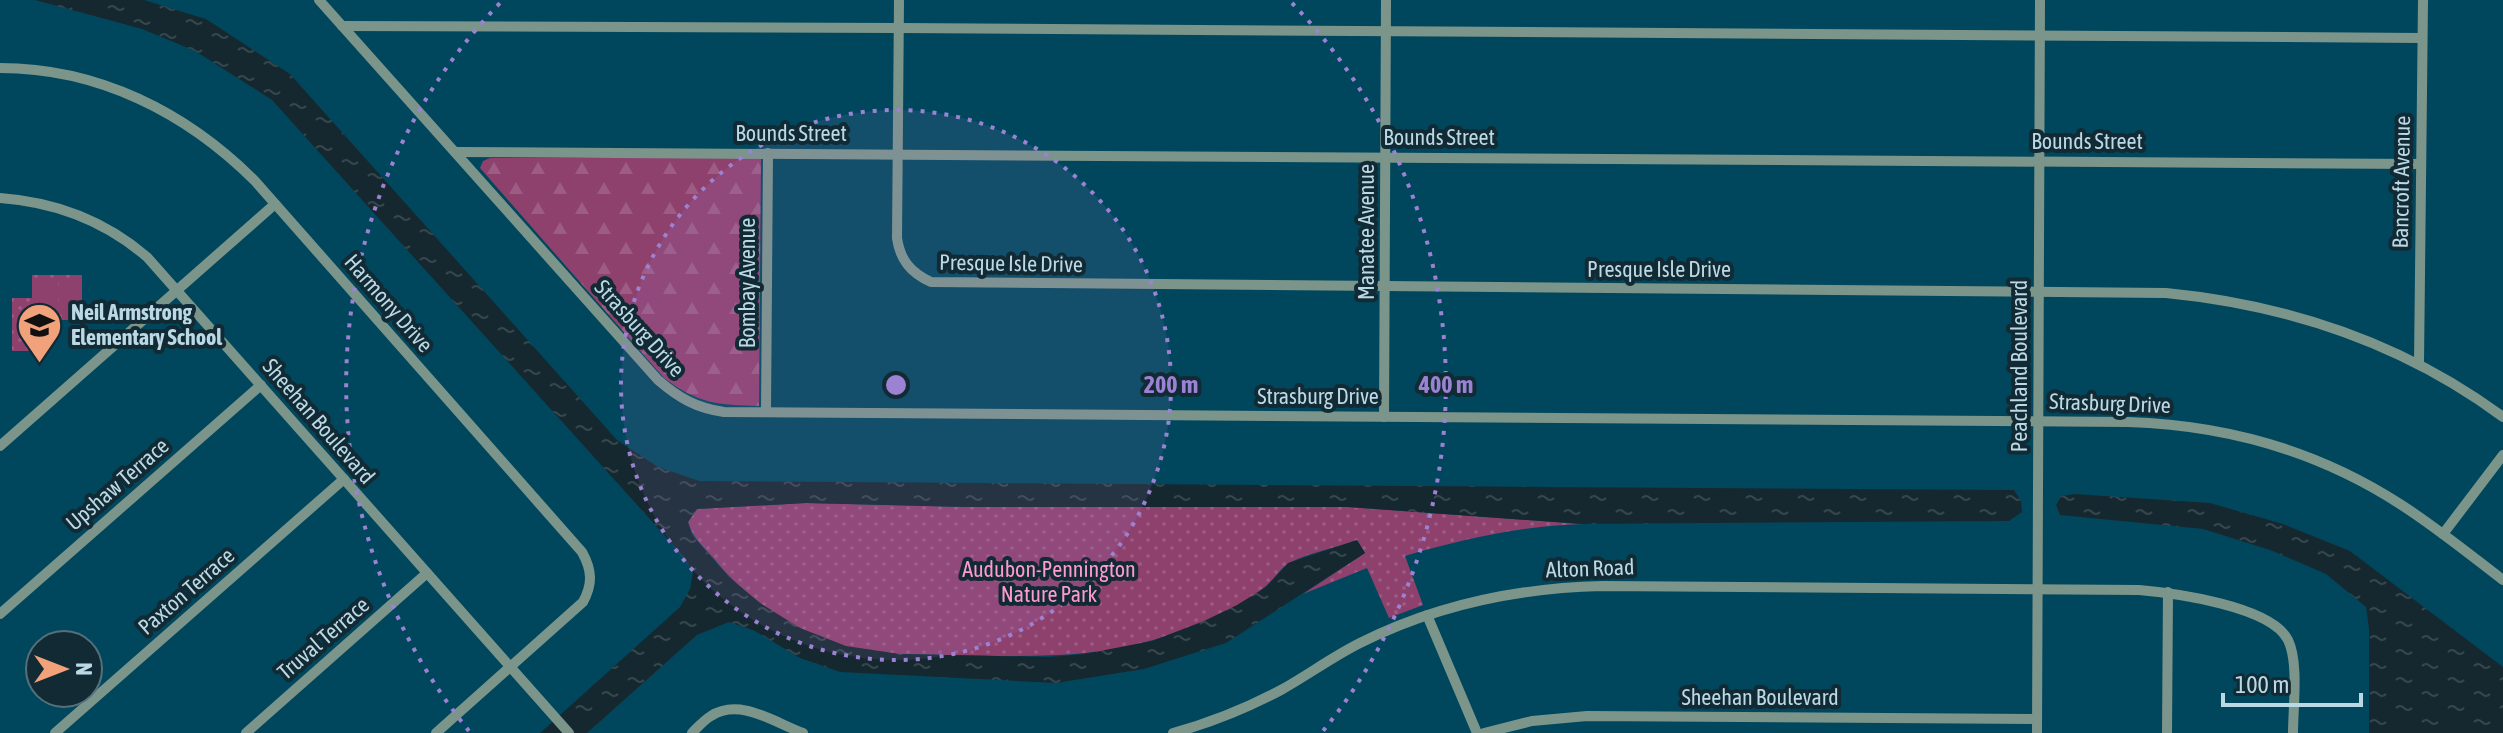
<svg xmlns="http://www.w3.org/2000/svg" width="2503" height="733" viewBox="0 0 2503 733" font-family="'Asap Condensed',sans-serif">
<defs>
<pattern id="grass-dots" width="8" height="8" patternUnits="userSpaceOnUse" patternTransform="scale(2)"><rect width="8" height="8" fill="#8f416e"/><path d="M2 2h.1M6 6h.1" fill="none" stroke="#9d5c83" stroke-width="1.8" stroke-linecap="round"/></pattern>
<pattern id="forest-firs" width="22" height="20" patternUnits="userSpaceOnUse" patternTransform="scale(2)"><rect width="22" height="20" fill="#8f416e"/><path d="M5 1l3.5 6h-7zM16 11l3.5 6h-7z" fill="#9d5c83"/></pattern>
<pattern id="water-ripples" width="26" height="14" patternUnits="userSpaceOnUse" patternTransform="scale(2)"><rect width="26" height="14" fill="#16282f"/><path d="M2 4q2-2 4 0t4 0M15 11q2-2 4 0t4 0" fill="none" stroke="#36464d"/></pattern>
</defs>
<rect width="100%" height="100%" fill="#00475d"/>
<g fill="url(#grass-dots)">
<polygon points="32,275 82,275 82,320 32,320 31,351 12,351 12,298 32,298"/>
<path d="M806,503l160,4h382l234,17c-61,2 -119,15 -177,32l18,49 -34,13 -22,-50 -64,26 62,-41 -8,-13c-18,7 -56,15 -69,24 -8,5 -14,15 -21,21 -29,25 -78,45 -114,55 -68,20 -136,16 -205,15 -40,-1 -82,1 -120,-14 -42,-17 -84,-45 -112,-80 -11,-13 -23,-22 -28,-39l9,-13z"/>
</g>
<path fill="url(#forest-firs)" d="M490,158h271l-2,248c-42,-1 -60,-2 -95,-28l-184,-210 3,-7z"/>
<g fill="#8f416e">
<polygon points="34,282 54,282 55,313 34,314"/>
<rect x="59" y="282" width="21" height="32"/>
</g>
<g fill="url(#water-ripples)">
<polygon points="35,0 144,0 206,19 290,74 617,440 658,467 699,481 2014,490 2021,501 2022,512 2009,521 1582,524 1348,507 966,507 806,503 697,509 688,522 692,535 729,577 760,603 800,628 846,646 900,654 1049,657 1084,654 1152,641 1204,621 1237,605 1266,587 1288,563 1357,540 1365,553 1226,643 1144,669 1056,683 840,672 800,658 755,631 729,622 697,635 587,733 540,733 680,607 690,589 693,572 684,557 272,100 195,51 142,29"/>
<polygon points="2075,494 2210,503 2283,524 2350,551 2503,667 2503,733 2369,733 2369,629 2366,607 2326,574 2270,550 2203,529 2060,515 2056,505 2061,496"/>
</g>
<g fill="none" stroke-linecap="round" stroke-linejoin="round">
<g stroke="#7c958a" stroke-width="10">
<path d="M319,0l339,380c21,18 38,28 66,32l1404,10c97,3 190,29 272,82 36,23 69,50 103,76"/>
<path d="M899,0l-2,238c3,22 14,35 34,44l1235,11c123,12 237,50 337,124"/>
<polyline points="342,26 899,28 2422,38"/>
<path d="M0,68c98,0 186,44 255,113l327,371c10,18 11,32 1,50l-147,131"/>
<polyline points="457,152 2421,164"/>
<path d="M0,198c56,4 104,22 147,59l422,476"/>
<polyline points="2419,364 2423,0"/>
<polyline points="766,412 768,153"/>
<polyline points="1384,417 1386,0"/>
<polyline points="0,446 275,204"/>
<polyline points="2443,534 2503,455"/>
<polyline points="0,614 261,385"/>
<polyline points="1427,615 1477,733"/>
<polyline points="55,733 344,479"/>
<polyline points="246,733 427,573"/>
<path d="M692,733c6,-6 12,-13 19,-17 29,-19 64,7 92,17"/>
<path d="M1173,733c37,-10 74,-25 108,-43 27,-15 51,-33 79,-47 76,-38 157,-55 242,-57l537,4c35,3 132,16 149,50 11,23 5,67 5,93"/>
<polyline points="1484,733 1532,721 1587,716 2037,719"/>
<polyline points="2037,733 2040,0"/>
<polyline points="2167,733 2168,592"/>
</g>
</g>
<circle cx="896" cy="385" r="275" fill="#9b82d2" fill-opacity=".12"/>
<g fill="none" stroke="#9b82d2" stroke-width="4" stroke-dasharray="4 8">
<circle cx="896" cy="385" r="275"/>
<path d="M469 731A550 550 0 0 1 500 3M1292 3A550 550 0 0 1 1323 731"/>
</g>
<defs>
<symbol id="school-pin" viewBox="-11 -11 22 30"><path d="M0 17L-7.5 6A9.5 9.5 0 1 1 7.5 6Z" fill="#f1a27b" stroke="#112a34"/><path d="M0-5L7-2L0 1L-7-2ZM-4 1L0 2.5L4 1V4Q0 6-4 4Z" fill="#111"/></symbol>
</defs>
<g fill-rule="evenodd">
<use href="#school-pin" x="14" y="300" width="51" height="69"/>
</g>
<g text-anchor="middle" stroke-width="8" stroke-linejoin="round" paint-order="stroke">
<g font-size="22" fill="#bbd8e5" stroke="#112a34">
<text x="791" y="141">Bounds Street</text>
<text x="1439" y="145">Bounds Street</text>
<text x="2087" y="149">Bounds Street</text>
<text transform="translate(2401 182) rotate(-89)" y="8">Bancroft Avenue</text>
<text transform="translate(1366 232) rotate(-90)" y="8">Manatee Avenue</text>
<text transform="translate(1011 263) rotate(1)" y="8">Presque Isle Drive</text>
<text x="1659" y="277">Presque Isle Drive</text>
<text transform="translate(747 283) rotate(-90)" y="8">Bombay Avenue</text>
<text transform="translate(389 303) rotate(49)" y="8">Harmony Drive</text>
<text transform="translate(640 328) rotate(48)" y="8">Strasburg Drive</text>
<text transform="translate(2019 366) rotate(-90)" y="8">Peachland Boulevard</text>
<text x="1318" y="404">Strasburg Drive</text>
<text transform="translate(2110 403) rotate(2)" y="8">Strasburg Drive</text>
<text transform="translate(319 421) rotate(49)" y="8">Sheehan Boulevard</text>
<text transform="translate(117 484) rotate(-41)" y="8">Upshaw Terrace</text>
<text transform="translate(1590 568) rotate(-2)" y="8">Alton Road</text>
<text transform="translate(186 591) rotate(-41)" y="8">Paxton Terrace</text>
<text transform="translate(323 638) rotate(-41)" y="8">Truval Terrace</text>
<text x="1760" y="705">Sheehan Boulevard</text>
</g>
<g font-size="22" font-weight="bold" fill="#bbd8e5" stroke="#112a34" text-anchor="start">
<text x="71" y="320">Neil Armstrong<tspan x="71" dy="25">Elementary School</tspan></text>
</g>
<g font-size="22" fill="#fd9bcf" stroke="#112a34">
<text x="1049" y="577">Audubon-Pennington<tspan x="1049" dy="25">Nature Park</tspan></text>
</g>
</g>
<circle cx="896" cy="385" r="12" fill="#9b82d2" stroke="#112a34" stroke-width="4"/>
<g font-size="24" text-anchor="middle" font-weight="bold" fill="#9b82d2" stroke="#112a34" stroke-width="8" stroke-linejoin="round" paint-order="stroke">
<text x="1171" y="393">200 m</text>
<text x="1446" y="393">400 m</text>
</g>
<g transform="translate(64 669) rotate(90)"><circle r="38" fill="#112a34" stroke="#55707b" stroke-width="2"/>
<path d="M0-6L14 30L0 20L-14 30Z" fill="#f1a27b"/>
<text y="-12" font-size="22" font-weight="bold" text-anchor="middle" fill="#bbd8e5">N</text>
</g>
<path d="M2223 693v12h138v-12" fill="none" stroke="#bbd8e5" stroke-width="4"/>
<text x="2235" y="693" font-size="24" fill="#bbd8e5" stroke="#112a34" stroke-width="6" paint-order="stroke">100 m</text>
</svg>
